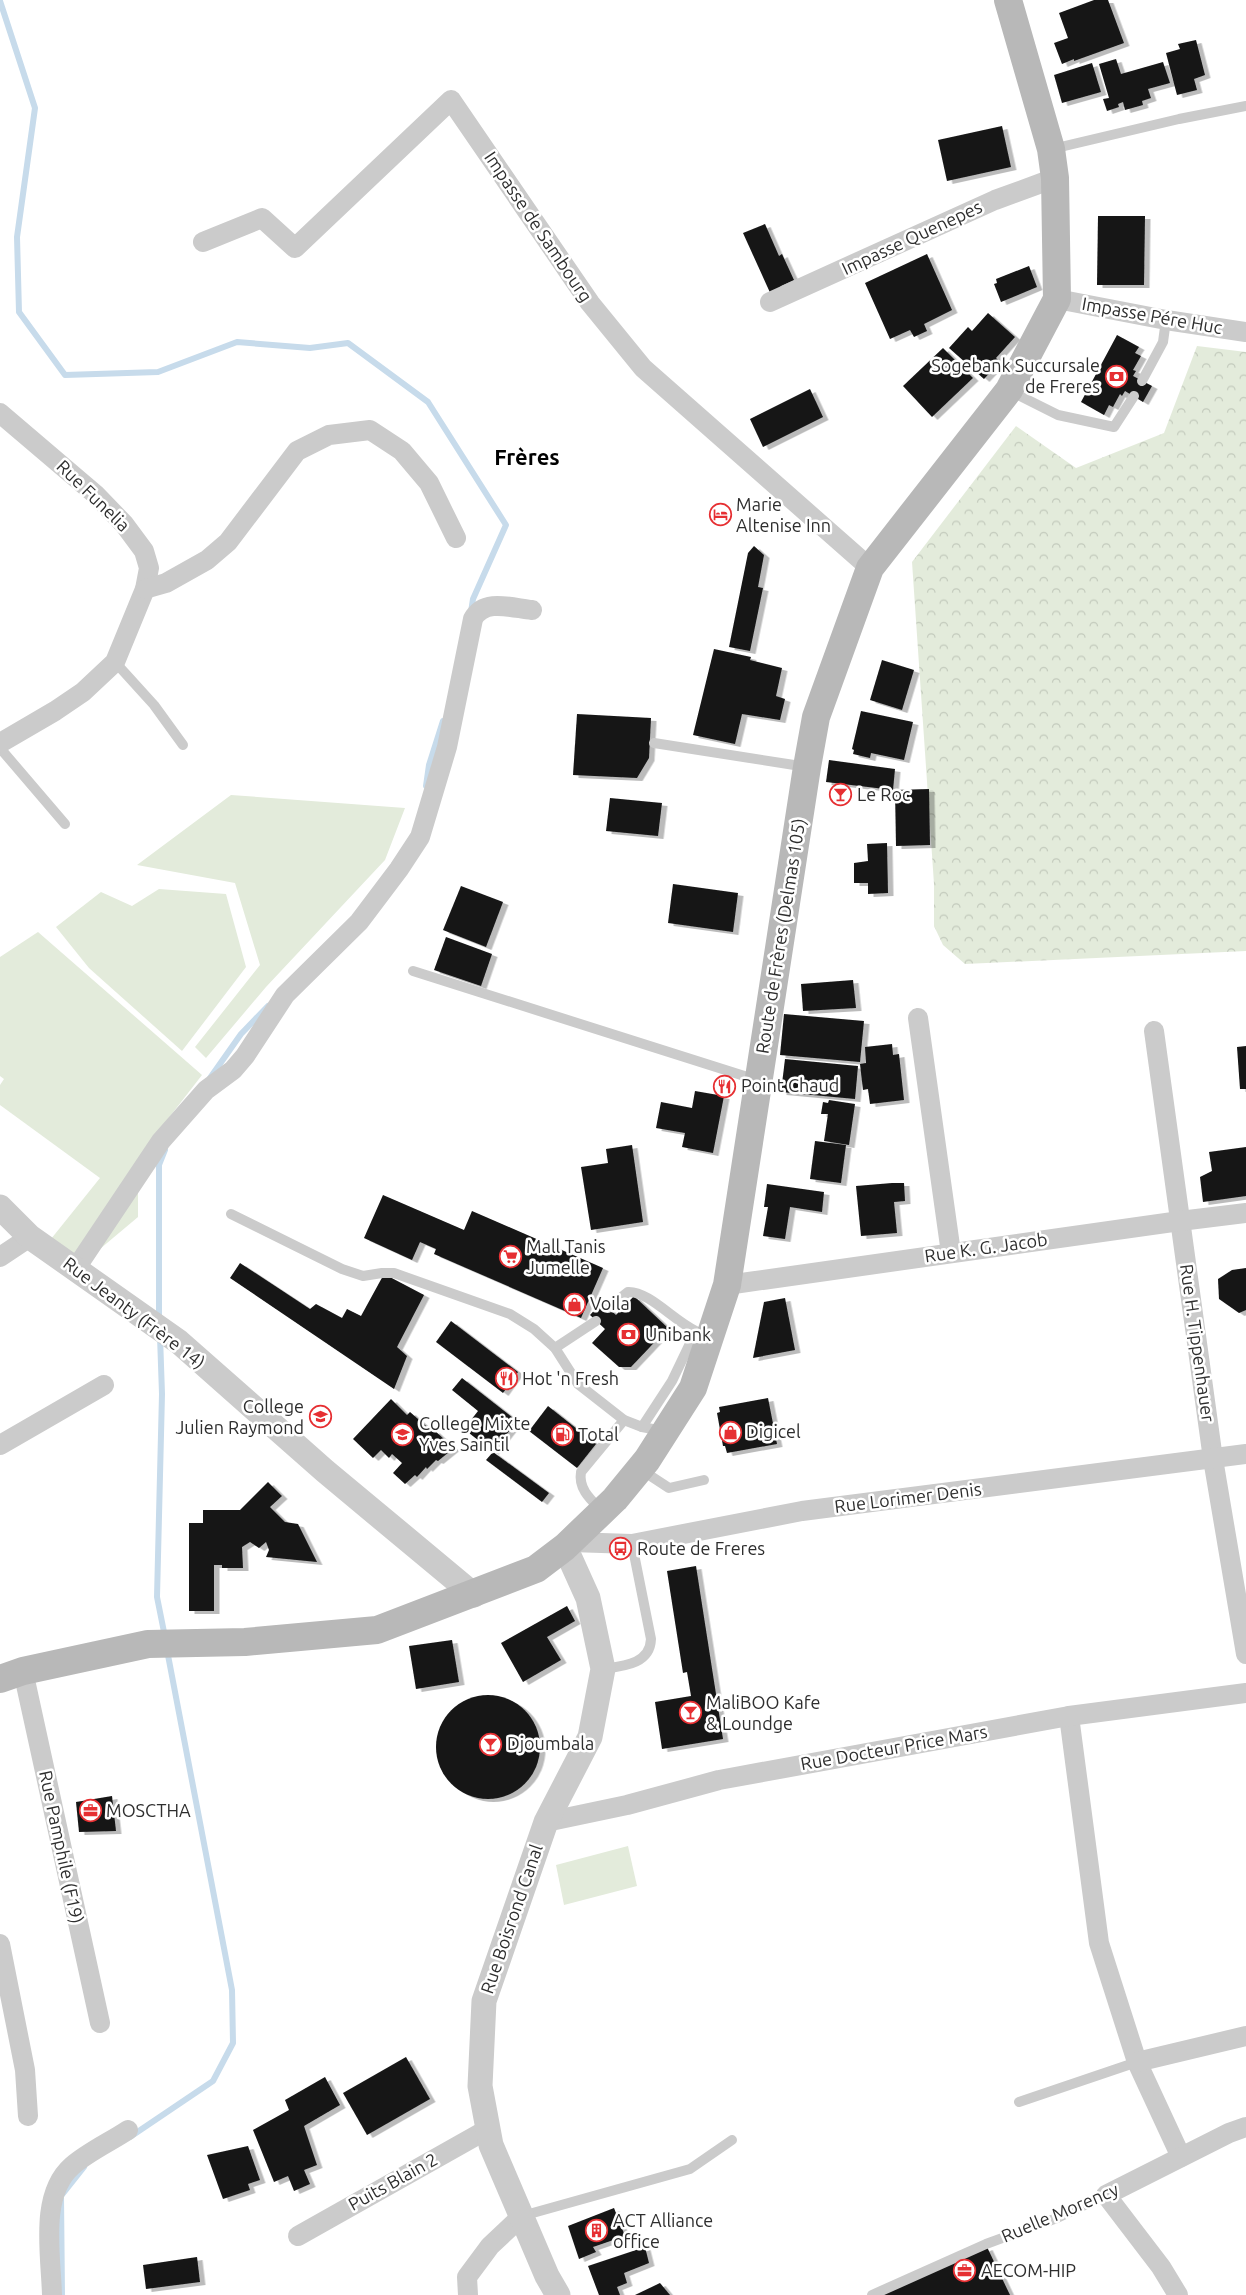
<svg xmlns="http://www.w3.org/2000/svg" width="1246" height="2295" viewBox="0 0 1246 2295" font-family="Ubuntu,sans-serif">
<defs>
<pattern id="forest-crowns" width="20" height="18" patternUnits="userSpaceOnUse" patternTransform="scale(1.25)"><rect width="20" height="18" fill="#e3ebdb"/><path d="M2 6a3 3 0 1 1 6 0M12 15a3 3 0 1 1 6 0" fill="none" stroke="#c3cabc"/></pattern>
<filter id="shadow"><feDropShadow dx="5.5" dy="3" stdDeviation="0" flood-color="#0004"/></filter>
</defs>
<rect width="100%" height="100%" fill="#fff"/>
<g fill="#e3ebdb">
<polygon points="231,795 405,808 385,860 266,987 206,1058 195,1047 260,965 235,883 137,865"/>
<polygon points="159,889 226,894 246,967 182,1051 89,968 56,927 101,892 132,906"/>
<polygon points="38,932 202,1075 157,1133 138,1179 138,1217 82,1264 51,1239 100,1178 0,1105 0,1085 4,1079 0,1076 0,957"/>
<polygon points="628,1846 637,1886 564,1905 556,1865"/>
</g>
<polygon fill="url(#forest-crowns)" points="1197,346 1246,352 1246,951 965,964 943,945 934,926 934,884 912,562 1016,426 1076,468 1164,433"/>
<g fill="none" stroke-linecap="round" stroke-linejoin="round">
<g stroke="#c7dbeb" stroke-width="6">
<polyline points="0,1 35,108 17,237 19,312 65,375 158,372 237,342 310,348 348,343 428,402 506,525 473,599 471,612"/>
<polyline points="426,786 429,765 443,721"/>
<polyline points="210,1078 241,1034 268,1006"/>
<polyline points="159,1321 159,1165 165,1150"/>
<polyline points="160,1336 162,1394 157,1597 165,1637"/>
<polyline points="130,2137 213,2081 233,2043 232,1990 167,1650"/>
<polyline points="62,2295 61,2196 84,2167"/>
</g>
</g>
<g fill="#151515" filter="url(#shadow)">
<polygon points="1094,0 1108,0 1124,43 1074,61 1074,59 1062,64 1054,43 1068,38 1059,13"/>
<polygon points="1196,40 1205,75 1194,79 1197,90 1177,95 1166,53 1180,49 1178,44"/>
<polygon points="1116,59 1121,74 1163,62 1170,83 1148,89 1151,98 1142,101 1143,105 1125,110 1123,102 1118,104 1119,107 1107,111 1103,99 1109,98 1099,64"/>
<polygon points="1092,63 1101,92 1062,103 1054,75"/>
<polygon points="1002,126 1011,167 947,181 938,140"/>
<polygon points="1098,216 1145,216 1144,285 1097,285"/>
<polygon points="765,224 779,256 782,254 794,280 781,286 772,297 743,233"/>
<polygon points="927,254 952,310 924,324 927,331 914,337 910,330 890,339 865,283"/>
<polygon points="1029,266 1037,287 1001,302 994,284 997,283 996,279"/>
<polygon points="988,313 1015,337 996,358 1000,362 984,379 949,348 968,327 972,331"/>
<polygon points="1117,335 1139,347 1135,353 1141,356 1133,370 1136,371 1133,376 1152,386 1143,402 1125,391 1122,396 1120,394 1113,407 1109,405 1104,415 1081,402"/>
<polygon points="943,348 973,378 932,417 903,386"/>
<polygon points="810,389 823,417 763,447 750,419"/>
<polygon points="754,546 764,555 758,587 763,588 750,651 729,647 748,553"/>
<polygon points="714,649 751,657 750,660 782,668 776,696 785,699 780,720 742,714 735,744 693,735"/>
<polygon points="882,660 914,670 902,710 870,700"/>
<polygon points="861,711 913,722 904,760 871,753 870,758 853,754 854,750 852,749"/>
<polygon points="577,714 651,718 649,758 637,778 573,775"/>
<polygon points="829,760 895,769 893,790 826,782"/>
<polygon points="929,789 930,845 896,846 895,790"/>
<polygon points="610,798 662,803 658,836 606,831"/>
<polygon points="887,843 888,893 868,894 868,883 854,883 854,863 868,861 867,844"/>
<polygon points="673,884 738,893 733,932 668,923"/>
<polygon points="461,886 503,902 486,947 443,930"/>
<polygon points="446,937 492,954 481,986 434,970"/>
<polygon points="853,980 856,1008 803,1011 801,984"/>
<polygon points="784,1014 864,1021 860,1062 780,1055"/>
<polygon points="892,1044 893,1055 899,1054 904,1100 870,1104 868,1089 863,1090 860,1064 866,1063 865,1047"/>
<polygon points="1246,1046 1246,1089 1240,1089 1237,1047"/>
<polygon points="785,1059 858,1066 855,1099 781,1092"/>
<polygon points="695,1091 724,1096 713,1153 682,1147 685,1133 656,1128 661,1102 692,1108"/>
<polygon points="829,1100 855,1104 849,1145 824,1141 828,1114 821,1114 823,1102 828,1103"/>
<polygon points="815,1141 846,1145 841,1183 810,1179"/>
<polygon points="632,1145 643,1222 591,1230 581,1167 608,1163 606,1149"/>
<polygon points="1246,1147 1246,1196 1203,1202 1200,1177 1212,1171 1209,1152"/>
<polygon points="892,1183 904,1183 905,1201 894,1202 897,1233 861,1236 856,1186"/>
<polygon points="767,1184 824,1192 822,1212 790,1207 785,1239 763,1236 768,1207 764,1207"/>
<polygon points="383,1195 464,1230 472,1211 603,1268 581,1318 434,1254 436,1249 420,1242 412,1260 364,1238"/>
<polygon points="240,1263 310,1309 316,1304 342,1318 347,1309 361,1316 384,1274 424,1295 397,1347 407,1356 394,1389 230,1278"/>
<polygon points="1246,1268 1246,1310 1239,1313 1219,1299 1218,1279 1232,1270"/>
<polygon points="634,1296 668,1328 631,1367 619,1367 592,1343 605,1329 590,1315 602,1302 616,1315"/>
<polygon points="785,1298 795,1350 753,1358 764,1302"/>
<polygon points="451,1321 518,1372 503,1393 436,1342"/>
<polygon points="462,1378 517,1421 493,1452 464,1429 478,1411 452,1390"/>
<polygon points="768,1398 777,1444 727,1453 725,1446 723,1446 717,1413 720,1412 719,1407"/>
<polygon points="391,1399 407,1415 410,1412 433,1432 434,1430 454,1448 438,1461 436,1460 427,1469 426,1467 417,1477 415,1475 405,1484 393,1473 402,1463 392,1454 389,1458 381,1450 373,1458 353,1439"/>
<polygon points="548,1406 596,1444 577,1468 529,1431"/>
<polygon points="493,1452 549,1493 542,1502 486,1460"/>
<polygon points="268,1482 282,1496 270,1507 285,1522 298,1524 317,1562 266,1557 269,1550 266,1542 259,1548 250,1542 242,1547 243,1568 222,1568 222,1565 214,1565 214,1611 189,1611 189,1523 203,1523 203,1510 240,1510"/>
<polygon points="696,1566 723,1739 662,1749 655,1702 691,1696 687,1672 683,1673 667,1571"/>
<polygon points="567,1606 575,1621 547,1637 561,1660 523,1682 501,1643"/>
<polygon points="452,1640 459,1682 416,1689 409,1646"/>
<circle cx="488" cy="1747" r="52"/>
<polygon points="112,1796 116,1831 79,1832 76,1802"/>
<polygon points="406,2057 430,2099 367,2135 343,2093"/>
<polygon points="325,2077 340,2105 304,2126 317,2165 304,2170 310,2184 294,2191 288,2176 274,2182 253,2130 289,2110 285,2100"/>
<polygon points="248,2146 260,2180 248,2184 250,2190 223,2199 207,2155"/>
<polygon points="614,2208 625,2236 593,2247 596,2252 579,2259 568,2226"/>
<polygon points="645,2247 649,2263 624,2273 627,2283 617,2287 620,2295 599,2295 588,2266"/>
<polygon points="987,2247 1010,2295 877,2295"/>
<polygon points="197,2257 200,2282 146,2289 143,2265"/>
<polygon points="660,2283 670,2295 635,2295"/>
</g>
<g fill="none" stroke-linecap="round" stroke-linejoin="round">
<g stroke="#cbcbcb" stroke-width="10">
<polyline points="1052,149 1179,119 1246,106"/>
<polyline points="1142,381 1163,342 1166,320"/>
<polyline points="1010,391 1058,415 1114,427 1134,396"/>
<polyline points="115,662 154,705 183,745"/>
<polyline points="654,743 807,767"/>
<polyline points="0,748 65,824"/>
<polyline points="413,971 757,1080"/>
<polyline points="231,1214 342,1269 363,1276 382,1273 394,1273 510,1314 534,1329 555,1348 578,1384 624,1420 642,1427 663,1431"/>
<path d="M608,1308l20,-16c21,-1 47,30 68,39l-24,50 -30,46"/>
<polyline points="555,1348 596,1321"/>
<polyline points="640,1469 669,1488 704,1480"/>
<path d="M602,1511c-11,-11 -24,-22 -21,-39l43,-52"/>
<path d="M603,1669c21,-3 47,-5 48,-30l-19,-95"/>
<polyline points="1019,2102 1137,2062"/>
<polyline points="522,2216 690,2169 732,2140"/>
<polyline points="872,2295 986,2244 1057,2218 1106,2195"/>
</g>
<g stroke="#cbcbcb" stroke-width="20">
<polyline points="203,242 262,218 295,248 451,100 590,303 643,368 870,568"/>
<polyline points="1057,299 1166,320 1246,332"/>
<polyline points="770,302 995,200 1055,178"/>
<polyline points="0,413 95,494 124,524 144,551 149,568 145,589 115,662 83,692 55,711 0,743"/>
<polyline points="145,589 166,583 207,560 228,542 297,451 329,435 370,430 402,451 429,483 456,538"/>
<polyline points="918,1018 951,1253"/>
<polyline points="1154,1031 1213,1459 1246,1654"/>
<polyline points="0,1257 30,1237"/>
<path d="M76,1268l85,-127 45,-51 27,-20 12,-14 40,-61 74,-73 40,-53 21,-32 27,-90 26,-128c11,-21 39,-11 59,-9"/>
<polyline points="727,1285 1180,1221 1246,1213"/>
<polyline points="0,1445 104,1385"/>
<polyline points="571,1542 632,1544 802,1511 1246,1454"/>
<polyline points="23,1671 100,2023"/>
<polyline points="1069,1716 1099,1943 1137,2062 1181,2157"/>
<polyline points="546,1822 627,1805 719,1780 1069,1716 1246,1693"/>
<polyline points="0,1944 25,2070 28,2116"/>
<polyline points="1137,2062 1246,2036"/>
<polyline points="298,2236 488,2129"/>
<path d="M52,2295c-1,-40 -13,-100 20,-129 16,-14 38,-24 56,-36"/>
<polyline points="468,2295 467,2277 490,2246 521,2217"/>
<polyline points="1178,2295 1161,2267 1106,2195 1229,2133 1246,2127"/>
</g>
<g stroke="#cbcbcb" stroke-width="25">
<polyline points="0,1207 30,1237 179,1342 325,1471 474,1595"/>
<polyline points="558,2295 547,2276 491,2145 480,2086 484,2001 546,1822 590,1737 603,1669 588,1598 565,1547"/>
</g>
<polyline stroke="#b8b8b8" stroke-width="28" points="0,1679 23,1671 148,1644 245,1642 377,1630 536,1569 565,1547 615,1499 647,1460 693,1388 727,1285 807,767 816,717 870,568 1009,390 1057,299 1055,178 1051,149 1008,0"/>
</g>
<defs>
<symbol id="bank-ring" viewBox="-11 -11 22 22"><circle r="9.5" fill="#fff" stroke="#e62f32" stroke-width="1.5"/><path d="M-6-4H6V4H-6ZM0-2.3a2.3 2.3 0 1 0 0 4.6a2.3 2.3 0 1 0 0-4.6Z" fill="#e62f32"/></symbol>
<symbol id="hotel-ring" viewBox="-11 -11 22 22"><circle r="9.5" fill="#fff" stroke="#e62f32" stroke-width="1.5"/><path d="M-6-4.5h1.5V1H6V5H4.5V3h-9V5H-6ZM-4 0a1.8 1.8 0 1 1 3.6 0ZM.5 0V-2.5h3Q6-2.5 6 0Z" fill="#e62f32"/></symbol>
<symbol id="bar-ring" viewBox="-11 -11 22 22"><circle r="9.5" fill="#fff" stroke="#e62f32" stroke-width="1.5"/><path d="M-6-5H6L.8 .8V4.5H3.5V6h-7V4.5H-.8V.8Z" fill="#e62f32"/></symbol>
<symbol id="restaurant-ring" viewBox="-11 -11 22 22"><circle r="9.5" fill="#fff" stroke="#e62f32" stroke-width="1.5"/><path d="M-5-6h1v4h1v-4h1v4h1v-4h1v5L-1.5 .5V6h-2V.5L-5-1ZM5-6V6H3V1.5H1.5Q1.5-4 5-6Z" fill="#e62f32"/></symbol>
<symbol id="supermarket-ring" viewBox="-11 -11 22 22"><circle r="9.5" fill="#fff" stroke="#e62f32" stroke-width="1.5"/><path d="M-6-5.5h2.5l.6 2H6L4.5 2H-2.5L-4.4-4H-6ZM-1.5 3.2a1.3 1.3 0 1 0 .1 0ZM3 3.2a1.3 1.3 0 1 0 .1 0Z" fill="#e62f32"/></symbol>
<symbol id="shop-ring" viewBox="-11 -11 22 22"><circle r="9.5" fill="#fff" stroke="#e62f32" stroke-width="1.5"/><path d="M-5-2.5h2.3a2.7 3.5 0 0 1 5.4 0H5L5.5 6h-11ZM-1.5-2.5h3a1.5 2.3 0 0 0-3 0Z" fill="#e62f32"/></symbol>
<symbol id="school-ring" viewBox="-11 -11 22 22"><circle r="9.5" fill="#fff" stroke="#e62f32" stroke-width="1.5"/><path d="M0-5L7-2L0 1L-7-2ZM-4 1L0 2.5L4 1V4Q0 6-4 4Z" fill="#e62f32"/></symbol>
<symbol id="fuel-ring" viewBox="-11 -11 22 22"><circle r="9.5" fill="#fff" stroke="#e62f32" stroke-width="1.5"/><path d="M-5.5-6h7V0h2V4h1.3V-2.5L3-4.5l.8-.8L6-3V5H2.5V1h-1V6h-7ZM-4.2-4.7v3.2H.2V-4.7Z" fill="#e62f32"/></symbol>
<symbol id="bus-ring" viewBox="-11 -11 22 22"><circle r="9.5" fill="#fff" stroke="#e62f32" stroke-width="1.5"/><path d="M-5-6H5V4H4V6H2V4H-2V6H-4V4H-5ZM-3.5-4V0h7V-4ZM-3.5 1.2v1.5H-2V1.2ZM2 1.2v1.5H3.5V1.2Z" fill="#e62f32"/></symbol>
<symbol id="office-ring" viewBox="-11 -11 22 22"><circle r="9.5" fill="#fff" stroke="#e62f32" stroke-width="1.5"/><path d="M-6-3h4V-5.5h4V-3h4V5H-6ZM-1-4.5V-3h2v-1.5ZM-6 0V1H6V0Z" fill="#e62f32"/></symbol>
<symbol id="building-ring" viewBox="-11 -11 22 22"><circle r="9.5" fill="#fff" stroke="#e62f32" stroke-width="1.5"/><path d="M-4-6H4V6H1V3H-1V6H-4ZM-2.5-4.3h1.7v1.8h-1.7ZM.8-4.3h1.7v1.8H.8ZM-2.5-1h1.7V.8h-1.7ZM.8-1h1.7V.8H.8Z" fill="#e62f32"/></symbol>
</defs>
<g fill-rule="evenodd">
<use href="#bank-ring" x="1104" y="364" width="25" height="25"/>
<use href="#hotel-ring" x="708" y="502" width="25" height="25"/>
<use href="#bar-ring" x="828" y="782" width="25" height="25"/>
<use href="#restaurant-ring" x="712" y="1074" width="25" height="25"/>
<use href="#supermarket-ring" x="498" y="1244" width="25" height="25"/>
<use href="#shop-ring" x="562" y="1292" width="25" height="25"/>
<use href="#bank-ring" x="616" y="1322" width="25" height="25"/>
<use href="#restaurant-ring" x="494" y="1366" width="25" height="25"/>
<use href="#school-ring" x="308" y="1404" width="25" height="25"/>
<use href="#shop-ring" x="718" y="1420" width="25" height="25"/>
<use href="#school-ring" x="390" y="1422" width="25" height="25"/>
<use href="#fuel-ring" x="550" y="1422" width="25" height="25"/>
<use href="#bus-ring" x="608" y="1536" width="25" height="25"/>
<use href="#bar-ring" x="678" y="1700" width="25" height="25"/>
<use href="#bar-ring" x="478" y="1732" width="25" height="25"/>
<use href="#office-ring" x="78" y="1798" width="25" height="25"/>
<use href="#building-ring" x="584" y="2218" width="25" height="25"/>
<use href="#office-ring" x="952" y="2258" width="25" height="25"/>
</g>
<g text-anchor="middle" stroke-width="5" stroke-linejoin="round" paint-order="stroke">
<g font-size="18" fill="#2e2e2e" stroke="#fff">
<text transform="translate(538 227) rotate(56)" y="6">Impasse de Sambourg</text>
<text transform="translate(912 238) rotate(-25)" y="6">Impasse Quenepes</text>
<text transform="translate(1152 316) rotate(10)" y="6">Impasse Pére Huc</text>
<text transform="translate(93 496) rotate(44)" y="6">Rue Funelia</text>
<text transform="translate(781 936) rotate(-81)" y="6">Route de Frères (Delmas 105)</text>
<text transform="translate(986 1248) rotate(-8)" y="6">Rue K. G. Jacob</text>
<text transform="translate(134 1313) rotate(37)" y="6">Rue Jeanty (Frère 14)</text>
<text transform="translate(1197 1343) rotate(82)" y="6">Rue H. Tippenhauer</text>
<text transform="translate(908 1498) rotate(-7)" y="6">Rue Lorimer Denis</text>
<text transform="translate(894 1748) rotate(-10)" y="6">Rue Docteur Price Mars</text>
<text transform="translate(61 1847) rotate(78)" y="6">Rue Pamphile (F19)</text>
<text transform="translate(512 1919) rotate(-71)" y="6">Rue Boisrond Canal</text>
<text transform="translate(393 2182) rotate(-29)" y="6">Puits Blain 2</text>
<text transform="translate(1060 2213) rotate(-23)" y="6">Ruelle Morency</text>
</g>
<g font-size="18" fill="#2e2e2e" stroke="#fff" text-anchor="start">
<text x="1100" y="372" text-anchor="end">Sogebank Succursale<tspan x="1100" dy="21">de Freres</tspan></text>
<text x="736" y="511">Marie<tspan x="736" dy="21">Altenise Inn</tspan></text>
<text x="857" y="801">Le Roc</text>
<text x="741" y="1092">Point Chaud</text>
<text x="526" y="1253">Mall Tanis<tspan x="526" dy="21">Jumelle</tspan></text>
<text x="590" y="1310">Voila</text>
<text x="645" y="1341">Unibank</text>
<text x="522" y="1385">Hot 'n Fresh</text>
<text x="304" y="1413" text-anchor="end">College<tspan x="304" dy="21">Julien Raymond</tspan></text>
<text x="419" y="1430">College Mixte<tspan x="419" dy="21">Yves Saintil</tspan></text>
<text x="746" y="1438">Digicel</text>
<text x="578" y="1441">Total</text>
<text x="637" y="1555">Route de Freres</text>
<text x="706" y="1709">MaliBOO Kafe<tspan x="706" dy="21">&amp; Loundge</tspan></text>
<text x="507" y="1750">Djoumbala</text>
<text x="106" y="1817">MOSCTHA</text>
<text x="613" y="2227">ACT Alliance<tspan x="613" dy="21">office</tspan></text>
<text x="981" y="2277">AECOM-HIP</text>
</g>
<g font-size="22" font-weight="bold" fill="#000" stroke="#fff">
<text x="527" y="465">Frères</text>
</g>
</g>
</svg>
